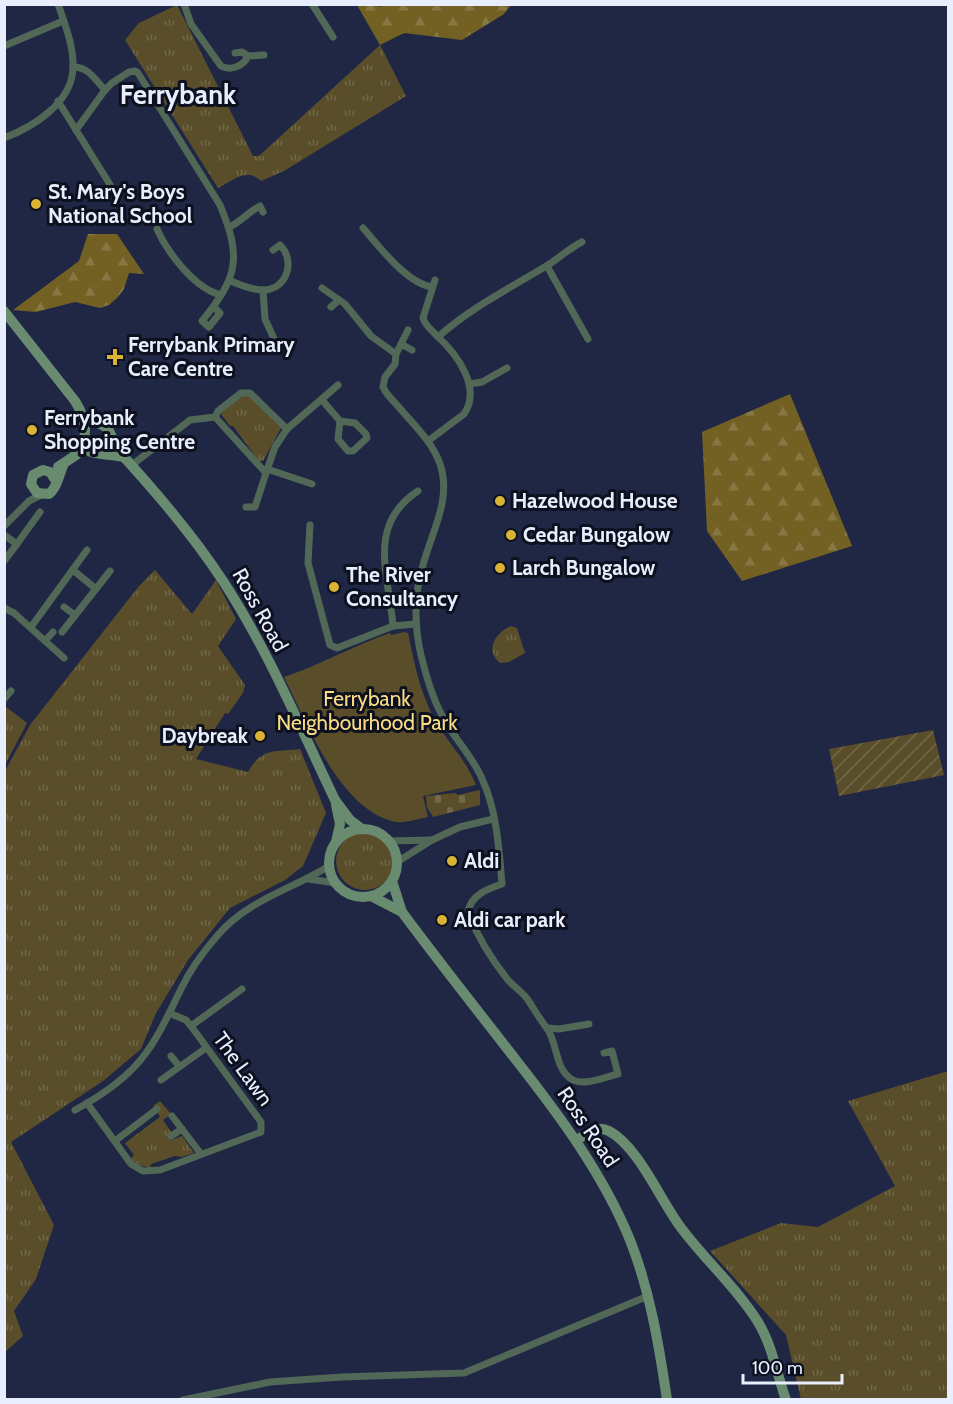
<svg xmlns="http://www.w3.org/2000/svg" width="953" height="1404" viewBox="0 0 953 1404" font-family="Cabin,sans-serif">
<defs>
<pattern id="grass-tufts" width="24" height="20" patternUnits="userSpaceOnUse" patternTransform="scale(1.5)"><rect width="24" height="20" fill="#5a4e2a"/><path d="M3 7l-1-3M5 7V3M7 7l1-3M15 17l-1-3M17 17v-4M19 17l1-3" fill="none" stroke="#72684a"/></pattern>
<pattern id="forest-firs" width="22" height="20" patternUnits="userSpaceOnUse" patternTransform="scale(1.5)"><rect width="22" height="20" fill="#736023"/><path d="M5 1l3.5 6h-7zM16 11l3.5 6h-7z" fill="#877744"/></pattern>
<pattern id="cemetery-stones" width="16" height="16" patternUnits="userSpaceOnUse" patternTransform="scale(1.5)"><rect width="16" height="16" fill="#5a4e2a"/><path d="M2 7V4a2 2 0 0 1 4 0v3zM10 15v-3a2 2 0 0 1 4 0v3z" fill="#72684a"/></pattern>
<pattern id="garden-furrows" width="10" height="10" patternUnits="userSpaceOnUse" patternTransform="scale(1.5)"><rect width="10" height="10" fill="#5a4e2a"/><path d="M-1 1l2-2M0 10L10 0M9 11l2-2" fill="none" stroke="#72684a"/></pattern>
</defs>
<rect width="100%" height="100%" fill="#1f2745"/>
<g fill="url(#grass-tufts)">
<path d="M177,5l76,151h6l121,-111 26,51 -122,75 -23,10c-14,-14 -29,0 -43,7l-93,-148 14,-17z"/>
<path d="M247,394l20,20h2l12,11v3l-18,33h-4l-26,-35h-3l-9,-12c4,-11 16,-17 26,-20z"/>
<path d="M155,570l37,44 24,-34 20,39 -18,27 27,39 -2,8 -15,21 -3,-1 -29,46 52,13c14,-25 27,-20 52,-23l26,64 -23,53 -18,14 -55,28 -42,52 -32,53 -15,36 -38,32 -92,61 43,83 -18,54 -22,32 9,25 -18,16v-581l25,-46 109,-139z"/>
<path d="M511,626l6,2 8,25 -16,9 -9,1c-16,-13 -4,-31 11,-37z"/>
<polygon points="5,706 27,723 5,765"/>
<circle cx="365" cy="861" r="29"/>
<polygon points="948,1071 948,1399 801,1399 786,1335 710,1251 781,1223 818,1227 895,1186 848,1101"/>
<polygon points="160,1101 171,1114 163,1120 171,1132 169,1138 171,1140 182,1136 194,1153 182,1157 175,1156 151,1164 150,1168 136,1164 131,1158 134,1155 125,1143 160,1117 153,1106"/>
</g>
<g fill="url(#forest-firs)">
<polygon points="385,4 511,4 511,5 504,14 462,40 404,33 380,45 357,5 377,5 380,7"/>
<polygon points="88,234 117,234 144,274 129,273 124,289 117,298 109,305 100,308 75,302 36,312 13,310 79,261"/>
<polygon points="790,394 852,546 742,581 707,531 702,432"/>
</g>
<polygon fill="url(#cemetery-stones)" points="480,790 480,805 433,817 427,807 426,796 455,793 458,795"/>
<path fill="#5a4e2a" d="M405,632l3,1c7,34 14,68 33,97 12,18 27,34 35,55l-53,11 5,21c-10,2 -22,6 -32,5 -56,-11 -89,-99 -112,-145 38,-13 69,-31 106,-44l1,2z"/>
<polygon fill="url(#garden-furrows)" points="933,730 944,775 839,796 829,749"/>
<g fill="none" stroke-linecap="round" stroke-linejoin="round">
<g stroke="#526857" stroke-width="7">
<path d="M184,4l7,20 30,42c9,5 22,1 27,-10l16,-1"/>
<polyline points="312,4 333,37"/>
<polyline points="4,46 63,21"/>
<polyline points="235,53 242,52 248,56"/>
<path d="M73,67c16,0 22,13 32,23l7,-7 17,-11 6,-1 3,2 82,132c22,53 18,72 -18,116l7,6 11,-14 -6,-6"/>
<polyline points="58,101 114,191"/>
<polyline points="76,130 105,90"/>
<path d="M4,138c29,-11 68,-35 69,-70 1,-21 -8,-44 -15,-64"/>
<path d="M229,227c12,-5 19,-15 31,-21l3,6"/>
<path d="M363,228c17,19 43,55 69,59"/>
<path d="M157,229c10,23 38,60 64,66"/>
<polyline points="547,266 588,339"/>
<path d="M231,281c9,4 22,9 32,9 24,0 33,-29 17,-45l-7,5"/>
<polyline points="322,288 345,304 371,336 396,354"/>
<polyline points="331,307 339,300"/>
<path d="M408,330l-12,24 -1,10 -10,13 -2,10c3,7 9,13 14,18 15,18 35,36 43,59 12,35 -8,67 -17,101 -9,30 -9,60 -2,90 5,21 12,45 23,64 12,22 30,39 39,62 14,31 16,69 19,103 -15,5 -31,11 -34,28 9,24 24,48 40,68 6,7 15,12 20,20 6,9 11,18 18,27 12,14 8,43 27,53 12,6 32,-3 45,-6l-6,-23 -8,2"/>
<path d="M438,337c31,-28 70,-48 105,-69 14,-8 25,-19 39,-26"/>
<path d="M257,344c6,5 11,5 17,0l1,-3 -10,-22 -2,-29"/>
<polyline points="401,344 412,350"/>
<polyline points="470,384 482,382 507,368"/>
<polyline points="322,400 340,421 355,423 366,434 367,438 353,451 348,451 338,439 340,421"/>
<polyline points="287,429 338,385"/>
<path d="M428,441l36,-27c18,-26 -7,-60 -27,-78 -6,-7 -11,-9 -14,-18l12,-38"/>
<polyline points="132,465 190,420 215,417 218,411 241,393 250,393 287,429 275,447 266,473 215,417"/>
<polyline points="267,469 312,484"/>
<polyline points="246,507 255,507 266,473"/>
<polyline points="310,525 308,563 330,645 337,648 393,626 416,624"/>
<polyline points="4,526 29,501 41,495"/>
<polyline points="4,535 17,544 4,561"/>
<polyline points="17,544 40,512"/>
<polyline points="73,570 96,589"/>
<polyline points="64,607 75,615"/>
<polyline points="4,608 14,613 64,658"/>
<path d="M393,626c-4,-51 -27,-101 25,-135"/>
<polyline points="31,627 87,550"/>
<polyline points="62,632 110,571"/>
<polyline points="45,641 53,632"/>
<polyline points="4,699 11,691"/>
<polyline points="389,841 432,840"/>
<polyline points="397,862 432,840 460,827 493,819"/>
<polyline points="308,879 336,883"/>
<polyline points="191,1026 242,989"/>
<polyline points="547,1028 559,1029 589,1024"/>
<polyline points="171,1056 179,1066"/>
<polyline points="161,1080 206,1048"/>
<polyline points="87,1103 131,1164 143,1171 160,1170 261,1132 261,1122 191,1026 186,1020 169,1013"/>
<path d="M75,1110c26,-14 53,-32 71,-57 15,-20 24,-42 35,-64 9,-19 22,-37 36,-53 30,-36 74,-46 112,-70"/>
<polyline points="172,1116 201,1154"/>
<polyline points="171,1136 182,1129"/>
<polyline points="115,1141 157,1109"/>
<polyline points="183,1400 270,1382 342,1377 464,1373 648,1296"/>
</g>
<g stroke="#698c71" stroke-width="10">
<path d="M4,311l71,90c5,8 9,17 10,26 1,10 -7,24 11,26 9,2 18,2 28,4"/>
<polyline points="82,415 104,426 108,429 112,437 108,448"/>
<path d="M111,443c41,44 80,89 112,138 45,69 77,146 112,219l15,20 12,9"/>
<polyline points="58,467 76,455 84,444"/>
<path d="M56,481l-6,-9 -7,-2 -10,5 -2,9 6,9 12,1c8,-6 10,-19 14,-28"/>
<circle cx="363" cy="863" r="34"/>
<polyline points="336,842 340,824 336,805"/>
<path d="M392,881l10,31c37,50 76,99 114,148 44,56 87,114 114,180 20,51 29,105 37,160"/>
<polyline points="371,896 402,912"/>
<path d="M576,1141c10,-7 20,-17 33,-10 30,16 52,71 73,98 24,32 55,59 76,93 14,23 19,52 28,78"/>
</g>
</g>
<g fill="#d9b334" stroke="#0d111f" stroke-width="2">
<circle cx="36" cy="204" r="6"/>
<path d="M112 348h6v6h6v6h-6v6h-6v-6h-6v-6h6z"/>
<circle cx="32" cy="430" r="6"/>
<circle cx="500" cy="501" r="6"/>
<circle cx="511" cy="535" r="6"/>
<circle cx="500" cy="568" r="6"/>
<circle cx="334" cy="587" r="6"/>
<circle cx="260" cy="736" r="6"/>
<circle cx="452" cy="861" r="6"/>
<circle cx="442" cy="920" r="6"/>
</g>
<g text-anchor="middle" stroke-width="6" stroke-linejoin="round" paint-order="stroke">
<g font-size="21" font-weight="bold" fill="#e8eefe" stroke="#0d111f" text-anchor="start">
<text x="48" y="199">St. Mary's Boys<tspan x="48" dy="24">National School</tspan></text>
<text x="128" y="352">Ferrybank Primary<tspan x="128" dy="24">Care Centre</tspan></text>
<text x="44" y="425">Ferrybank<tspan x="44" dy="24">Shopping Centre</tspan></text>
<text x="512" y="508">Hazelwood House</text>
<text x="523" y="542">Cedar Bungalow</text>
<text x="512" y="575">Larch Bungalow</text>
<text x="346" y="582">The River<tspan x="346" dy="24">Consultancy</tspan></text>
<text x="248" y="743" text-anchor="end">Daybreak</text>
<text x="464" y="868">Aldi</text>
<text x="454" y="927">Aldi car park</text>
</g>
<g font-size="21" fill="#e8eefe" stroke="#0d111f">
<text transform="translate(260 610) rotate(61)" y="7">Ross Road</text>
<text transform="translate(243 1069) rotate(54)" y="7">The Lawn</text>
<text transform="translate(588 1127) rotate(56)" y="7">Ross Road</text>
</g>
<g font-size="21" fill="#f9dc83" stroke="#0d111f">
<text x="367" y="706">Ferrybank<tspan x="367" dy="24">Neighbourhood Park</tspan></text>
</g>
<g font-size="27" font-weight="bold" fill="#e8eefe" stroke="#0d111f">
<text x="178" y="104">Ferrybank</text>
</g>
</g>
<rect width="953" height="1404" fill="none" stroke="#e8eefe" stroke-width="12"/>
<path d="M743 1374v9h99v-9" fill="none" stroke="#e8eefe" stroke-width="3"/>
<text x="752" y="1374" font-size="18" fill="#e8eefe" stroke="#0d111f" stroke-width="4.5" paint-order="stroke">100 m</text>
</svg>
